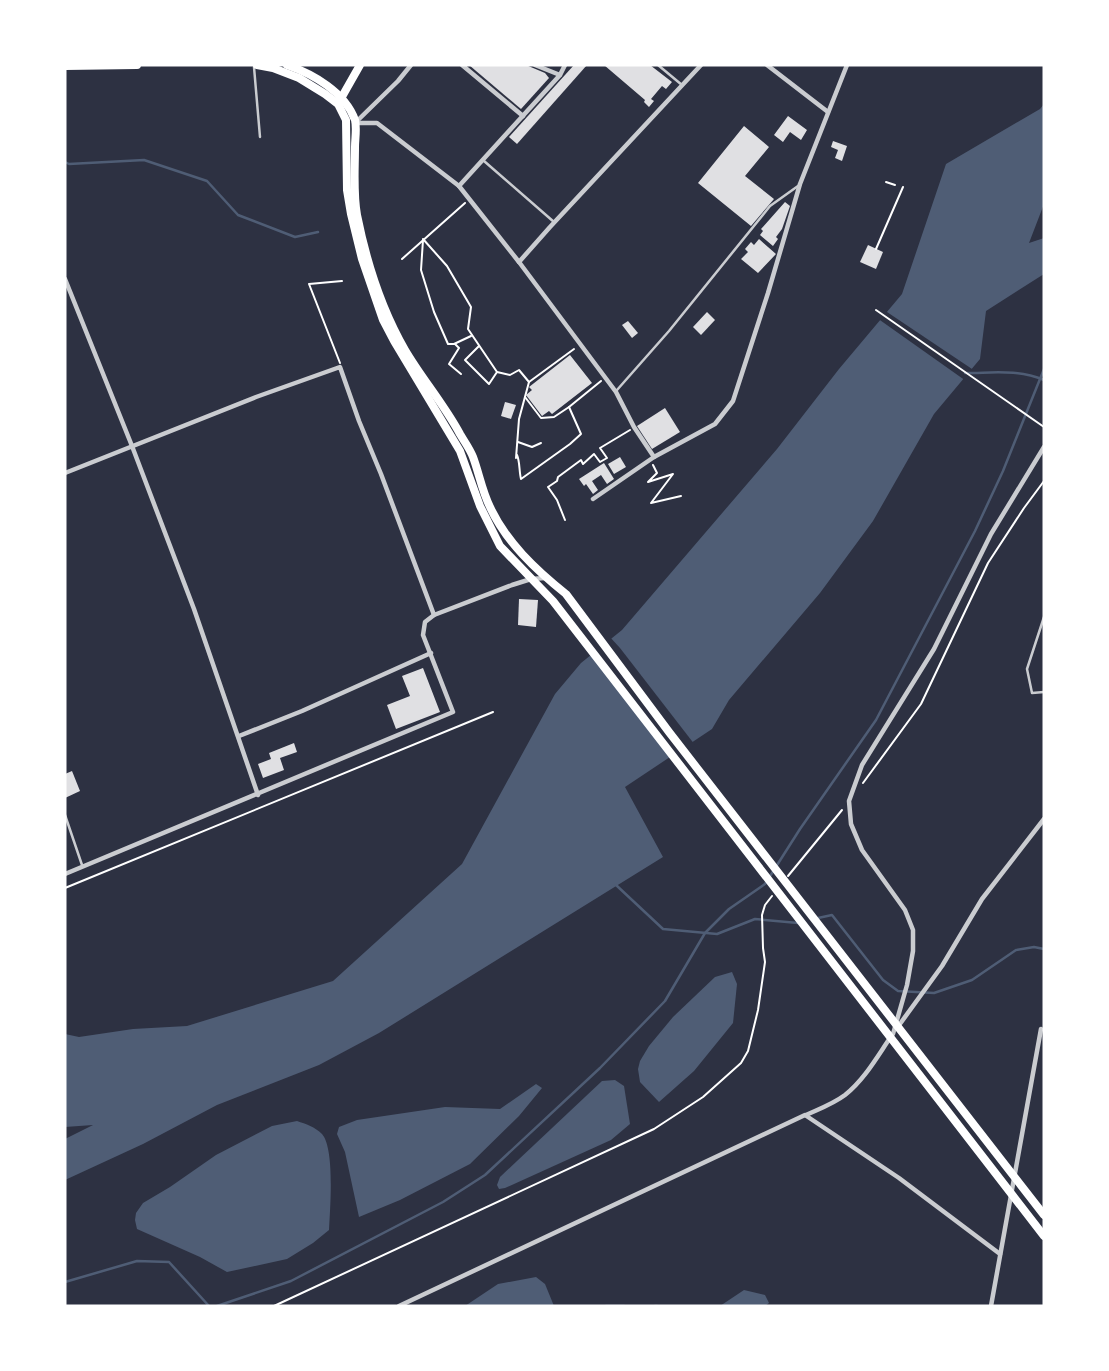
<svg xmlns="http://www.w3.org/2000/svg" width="1109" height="1371" viewBox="0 0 1109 1371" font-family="'Roboto Condensed',sans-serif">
<rect width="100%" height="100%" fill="#2d3142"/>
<g fill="#4f5d75">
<polygon points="1044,104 1044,204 1029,243 1044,238 1044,274 986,311 980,359 934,414 873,521 820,593 729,700 712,729 625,787 663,857 379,1033 319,1065 217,1105 143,1144 65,1180 65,1139 93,1125 65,1127 65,1034 79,1037 133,1029 187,1026 333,981 462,864 555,694 581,663 622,630 777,449 839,369 902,294 946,164 1040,109"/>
<polygon points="732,972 737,984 733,1023 694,1071 659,1102 640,1082 638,1069 640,1061 649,1046 673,1017 715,977"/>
<polygon points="615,1080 624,1086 630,1124 611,1140 505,1188 499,1189 497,1185 500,1177 602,1081"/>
<polygon points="536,1084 542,1088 519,1116 470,1164 400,1200 359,1217 345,1152 337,1134 339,1127 357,1120 445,1107 500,1109"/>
<path d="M297,1121c9,3 18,6 25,13 13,15 8,75 7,96l-16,13 -26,16 -60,13 -27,-15 -63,-28 -2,-9 1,-7 7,-10 27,-16 46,-32 56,-29z"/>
<polygon points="536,1277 545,1284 554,1306 465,1306 498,1284"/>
<polygon points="744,1290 765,1295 769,1303 765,1306 720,1306"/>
</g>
<g fill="#2d3142">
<polygon points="884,310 975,371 966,381 877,318"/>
<polygon points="609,636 620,648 695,745 672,760 589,652"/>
</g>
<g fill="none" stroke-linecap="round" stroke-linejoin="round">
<g stroke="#4f5d75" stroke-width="2.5">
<polyline points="65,162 69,164 144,160 207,181 238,215 295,237 318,232"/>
<path d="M965,373c28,0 52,-4 79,7"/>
<polyline points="616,885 663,929 717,934 755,919 798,923"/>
<polyline points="818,918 832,915 883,980 898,991 934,993 972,980 1016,950 1034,947 1044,949"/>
<polyline points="65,1282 137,1261 169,1262 209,1306"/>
<polyline points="217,1306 291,1281 443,1202 485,1175 600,1068 665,1001 705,933 729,909 765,884 800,829 876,720 975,531 1003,471 1044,369"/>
<polyline points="606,1306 624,1306"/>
<polyline points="655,1306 657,1306"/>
</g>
</g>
<g fill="#e0e0e3">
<polygon points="469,65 526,65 545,73 549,78 521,109"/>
<polygon points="574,65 587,65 517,144 509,137"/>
<polygon points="604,65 650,65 672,82 666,89 662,86 651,99 654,101 649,107 644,102 645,100"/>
<polygon points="788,116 807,130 801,140 790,132 783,142 774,135"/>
<polygon points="744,126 769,147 745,176 774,199 751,226 698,183"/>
<polygon points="833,141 847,146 842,161 835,158 838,150 831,147"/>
<polygon points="785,202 790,206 782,229 776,237 778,239 773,246 760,235 763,231 761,229"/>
<polygon points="759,239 776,254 758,273 741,259 748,252 745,249 751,242 754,245"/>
<polygon points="868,245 883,252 876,269 860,262"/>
<polygon points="707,312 715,320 701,335 693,327"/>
<polygon points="628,321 638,333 632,338 622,325"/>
<polygon points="570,355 592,383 552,414 549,411 542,416 526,395 532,390 529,387"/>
<polygon points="505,402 516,405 511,419 501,416"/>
<polygon points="665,408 680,432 652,449 637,426"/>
<polygon points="620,457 626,467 614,474 608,464"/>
<polygon points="604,463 614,479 607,484 601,475 592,481 598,490 593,494 586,484 584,486 579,479"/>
<polygon points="519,599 538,600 536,627 518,625"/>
<polygon points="423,668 440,712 396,729 387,705 410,696 402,676"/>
<polygon points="294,743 297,752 280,758 284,770 263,778 258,764 271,759 269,753"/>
<polygon points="72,771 80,791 65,798 65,774"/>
</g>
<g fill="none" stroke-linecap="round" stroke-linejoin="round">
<g stroke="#fff" stroke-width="2">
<polyline points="886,182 895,185"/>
<polyline points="423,239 447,266 471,307 468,329 497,372 510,375 519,370 529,382"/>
<polyline points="423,240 421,270 434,312 448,344 454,344 471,336"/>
<polyline points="876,249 903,187"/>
<polyline points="402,259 465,203"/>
<polyline points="876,310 1044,427"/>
<polyline points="455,344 459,348 449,364 461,374"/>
<polyline points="479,346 465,360 489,384 497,372"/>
<polyline points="340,363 309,284 342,281"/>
<polyline points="525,397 541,418 554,417 569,407 601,381"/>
<polyline points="518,442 532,447 541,443"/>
<path d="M517,455c3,7 2,16 4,24l49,-35 11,-10 -12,-27"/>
<polyline points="516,458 519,419 529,382 574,349"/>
<polyline points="653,465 657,473 648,482 673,474 651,503 681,496"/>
<polyline points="565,520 557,500 548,487 557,481 558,477 581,460 583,464 594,454 600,462 607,458 600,448 630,430"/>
<polyline points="863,783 921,704 988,563 1024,508 1044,481"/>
<polyline points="788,876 842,810"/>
<polyline points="65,888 493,712"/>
<polyline points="274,1306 654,1129 703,1097 741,1063 748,1051 758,1010 765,962 763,948 762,915 765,905 772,896"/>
</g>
<g stroke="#caccd0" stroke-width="2.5">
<polyline points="658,65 682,85"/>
<polyline points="254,67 260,137"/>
<polyline points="484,161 554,222"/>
<polyline points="617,390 669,331 770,206 798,186"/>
<polyline points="1044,617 1027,669 1032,693 1044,692"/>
<polyline points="65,815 82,865"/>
</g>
<g stroke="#caccd0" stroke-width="4.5">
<polyline points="462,65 523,116"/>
<polyline points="535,65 560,75"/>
<polyline points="767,65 828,112"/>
<polyline points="356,122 398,81 411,65"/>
<polyline points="356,123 377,123 459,186 519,262 616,392 634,427 654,457"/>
<polyline points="459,186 560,75 565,65"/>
<polyline points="519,262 550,227 701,65"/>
<polyline points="65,279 132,446 194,609 258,795"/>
<polyline points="65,473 256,397 340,367 359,421 381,474 434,615 512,585 531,579 545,578"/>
<polyline points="593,499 654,457 715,424 733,401 768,293 800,184 847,65"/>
<polyline points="239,736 302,711 431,653"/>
<polyline points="65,874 453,712 423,635 425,622 434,615"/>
<polyline points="897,1028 942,966 982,899 1044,819"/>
<polyline points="893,1034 907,985 913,951 913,930 905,910 862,850 851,824 849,801 862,765 934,649 991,534 1044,447"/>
<path d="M806,1115c13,-6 27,-11 39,-20 19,-15 32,-38 45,-57"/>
<polyline points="399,1306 805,1115 899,1178 1000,1254"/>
<polyline points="991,1306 1041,1029"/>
</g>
<g stroke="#fff" stroke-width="8">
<polyline points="257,65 273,68 299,78 325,94 338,104 346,120 347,190 351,214 362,259 383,320 394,341 460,451 480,506 500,546 553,601 1044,1236"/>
<path d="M287,65c26,9 58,27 68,55 2,8 0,19 0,27 0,22 -2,46 2,68 9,45 25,95 48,135 17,29 39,54 55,84 4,7 10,15 13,23 6,16 9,34 17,50 16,35 46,63 76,87l103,138 375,483"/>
<polyline points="65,66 137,65"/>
<polyline points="339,102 360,65"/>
</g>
</g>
<rect width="1109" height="1371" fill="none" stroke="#ffffff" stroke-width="133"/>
</svg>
